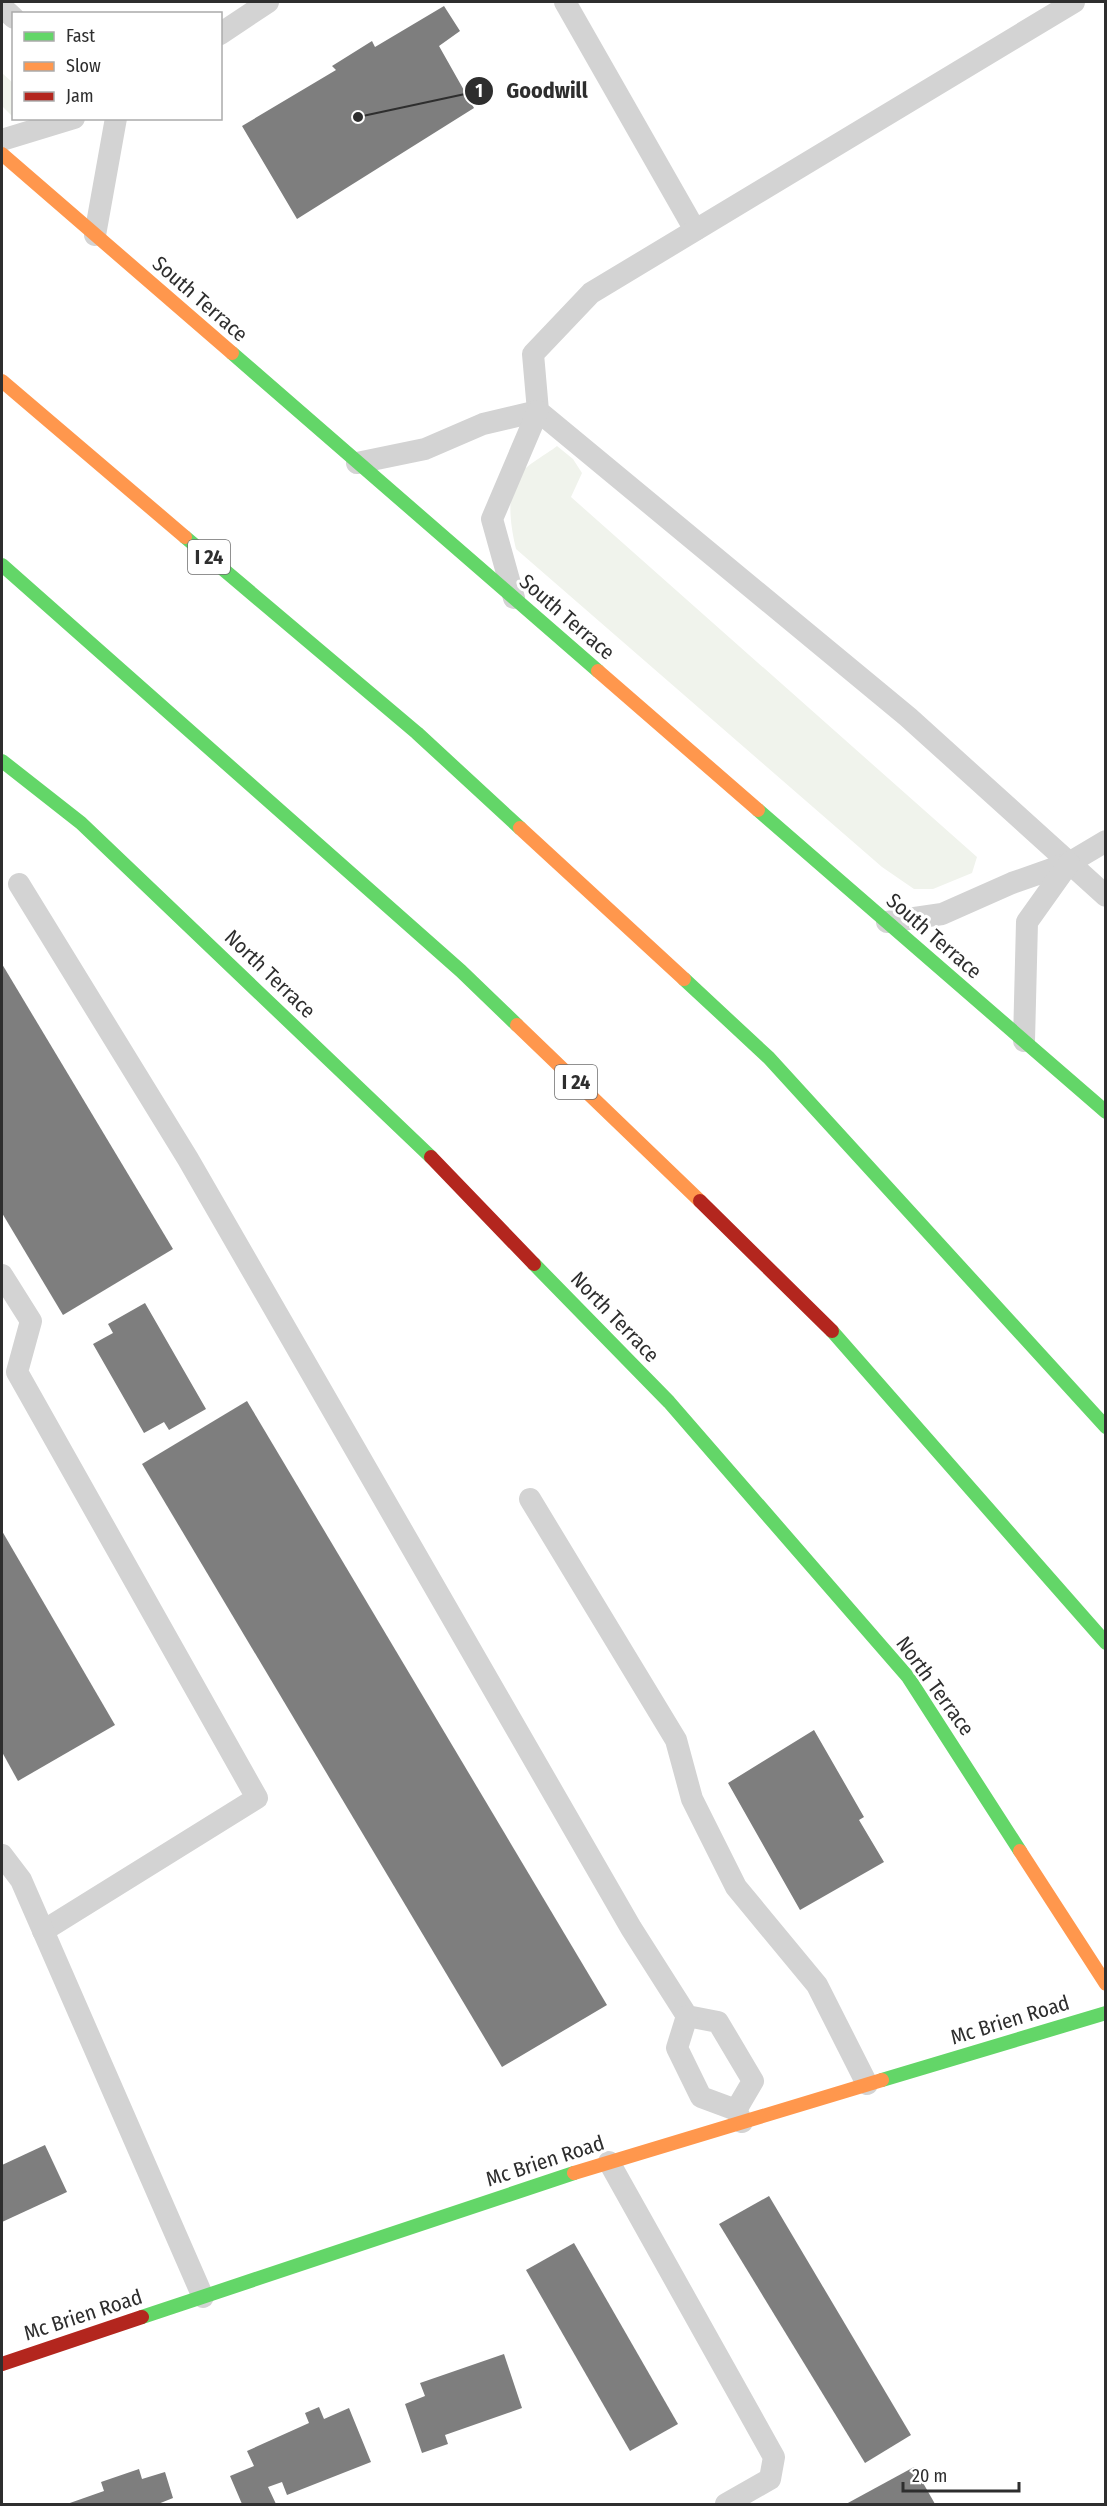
<svg xmlns="http://www.w3.org/2000/svg" width="1107" height="2506" viewBox="0 0 1107 2506" font-family="'Fira Sans Condensed',sans-serif">
<rect width="100%" height="100%" fill="#fff"/>
<g fill="#f0f3ec">
<polygon points="2,73 13,83 13,117 2,106"/>
<path d="M557,446l16,13 9,14 -11,24 406,360 -5,16 -39,16h-19l-32,-22 -366,-318c-5,-22 -11,-54 3,-74 7,-10 28,-21 38,-29z"/>
</g>
<g fill="#7e7e7e">
<polygon points="444,6 460,31 439,46 474,108 297,219 242,126 336,70 332,66 372,41 375,47"/>
<polygon points="2,964 173,1249 63,1315 2,1213"/>
<polygon points="145,1303 206,1409 169,1430 164,1422 144,1433 93,1344 113,1333 108,1324"/>
<polygon points="247,1401 607,2005 502,2067 142,1464"/>
<polygon points="2,1531 115,1725 18,1781 2,1752"/>
<polygon points="814,1730 864,1817 859,1820 884,1862 800,1910 728,1783"/>
<polygon points="45,2145 67,2192 2,2222 2,2165"/>
<polygon points="769,2196 911,2435 865,2463 719,2224"/>
<polygon points="574,2243 678,2424 630,2451 526,2270"/>
<polygon points="504,2354 522,2408 445,2435 448,2444 422,2453 405,2404 425,2396 420,2383"/>
<polygon points="319,2407 324,2419 349,2408 371,2462 287,2495 282,2482 268,2487 276,2504 242,2504 230,2476 254,2466 247,2451 309,2423 305,2413"/>
<polygon points="914,2467 935,2504 846,2504"/>
<polygon points="139,2469 142,2479 165,2472 173,2498 158,2504 67,2504 104,2491 101,2482"/>
</g>
<g fill="none" stroke-linecap="round" stroke-linejoin="round">
<g stroke="#d3d3d3" stroke-width="22">
<polyline points="565,2 695,230"/>
<polyline points="1074,2 591,293 533,354 538,411 908,717 1106,896"/>
<polyline points="2,7 14,18"/>
<polyline points="220,34 268,2"/>
<polyline points="2,140 74,118"/>
<polyline points="95,235 116,118"/>
<polyline points="357,463 425,449 483,424 538,411"/>
<polyline points="514,598 492,519 538,411"/>
<polyline points="19,884 188,1159 631,1928 687,2016 718,2022 753,2081 736,2110"/>
<polyline points="887,922 942,914 1012,883 1069,863 1106,841"/>
<polyline points="1024,1041 1027,922 1069,863"/>
<polyline points="2,1275 31,1321 17,1372 257,1798 43,1931"/>
<polyline points="530,1499 676,1740 692,1799 736,1887 817,1985 867,2084"/>
<polyline points="2,1855 21,1880 203,2297"/>
<polyline points="687,2016 677,2048 701,2097 736,2110 742,2122"/>
<polyline points="609,2162 774,2457 770,2479 726,2504"/>
</g>
<g stroke="#63d668" stroke-width="14">
<polyline points="232,353 598,671"/>
<polyline points="185,537 417,733 520,828"/>
<polyline points="2,565 461,971 517,1025"/>
<polyline points="2,761 81,823 431,1157"/>
<polyline points="758,810 1106,1112"/>
<polyline points="684,979 769,1058 1106,1427"/>
<polyline points="534,1264 669,1402 908,1677 1020,1851"/>
<polyline points="832,1331 1106,1643"/>
<polyline points="882,2080 1106,2013"/>
<polyline points="142,2317 574,2173"/>
</g>
<g stroke="#ff974d" stroke-width="14">
<polyline points="2,154 232,353"/>
<polyline points="2,381 185,537"/>
<polyline points="598,671 758,810"/>
<polyline points="520,828 684,979"/>
<polyline points="517,1025 700,1201"/>
<polyline points="1020,1851 1106,1984"/>
<polyline points="574,2173 882,2080"/>
</g>
<g stroke="#b3261e" stroke-width="14">
<polyline points="431,1157 534,1264"/>
<polyline points="700,1201 832,1331"/>
<polyline points="2,2364 142,2317"/>
</g>
</g>
<g text-anchor="middle" stroke-width="6" stroke-linejoin="round" paint-order="stroke">
<g fill="#fff" stroke="#6d6d6d" stroke-width="1.5">
<rect x="188" y="540" width="42" height="34" rx="4.5"/>
<rect x="555" y="1065" width="42" height="34" rx="4.5"/>
</g>
<g font-size="20" font-weight="bold" fill="#2e2e2e">
<text x="209" y="564">I 24</text>
<text x="576" y="1089">I 24</text>
</g>
<g font-size="21" fill="#2e2e2e" stroke="#fff">
<text transform="translate(200 299) rotate(41)" y="7">South Terrace</text>
<text transform="translate(567 617) rotate(41)" y="7">South Terrace</text>
<text transform="translate(934 936) rotate(41)" y="7">South Terrace</text>
<text transform="translate(270 974) rotate(44)" y="7">North Terrace</text>
<text transform="translate(615 1317) rotate(46)" y="7">North Terrace</text>
<text transform="translate(935 1686) rotate(54)" y="7">North Terrace</text>
<text transform="translate(1010 2020) rotate(-17)" y="7">Mc Brien Road</text>
<text transform="translate(545 2161) rotate(-18)" y="7">Mc Brien Road</text>
<text transform="translate(83 2315) rotate(-18)" y="7">Mc Brien Road</text>
</g>
</g>
<path fill="none" stroke="#2e2e2e" stroke-width="2" d="M358 117L479 91"/>
<g fill="#2e2e2e" stroke="#fff" stroke-width="2">
<circle cx="358" cy="117" r="6"/>
<circle cx="479" cy="91" r="15"/>
</g>
<g font-size="18" text-anchor="middle" font-weight="bold" fill="#fff">
<text x="479" y="97">1</text>
</g>
<g font-size="22" text-anchor="middle" font-weight="bold" fill="#2e2e2e" stroke="#fff" stroke-width="6" stroke-linejoin="round" paint-order="stroke">
<text x="547" y="98">Goodwill</text>
</g>
<rect width="1107" height="2506" fill="none" stroke="#2e2e2e" stroke-width="6"/>
<rect x="12" y="12" width="210" height="108" fill="#ffffff" stroke="#ababab" stroke-width="1.5"/>
<rect x="24" y="32" width="30" height="9" fill="#63d668" stroke="#ababab" stroke-width="1.5"/>
<text x="66" y="42" font-size="18" fill="#2e2e2e">Fast</text>
<rect x="24" y="62" width="30" height="9" fill="#ff974d" stroke="#ababab" stroke-width="1.5"/>
<text x="66" y="72" font-size="18" fill="#2e2e2e">Slow</text>
<rect x="24" y="92" width="30" height="9" fill="#b3261e" stroke="#ababab" stroke-width="1.5"/>
<text x="66" y="102" font-size="18" fill="#2e2e2e">Jam</text>
<path d="M903 2482v9h116v-9" fill="none" stroke="#2e2e2e" stroke-width="3"/>
<text x="912" y="2482" font-size="18" fill="#2e2e2e" stroke="#ffffff" stroke-width="4.5" paint-order="stroke">20 m</text>
</svg>
